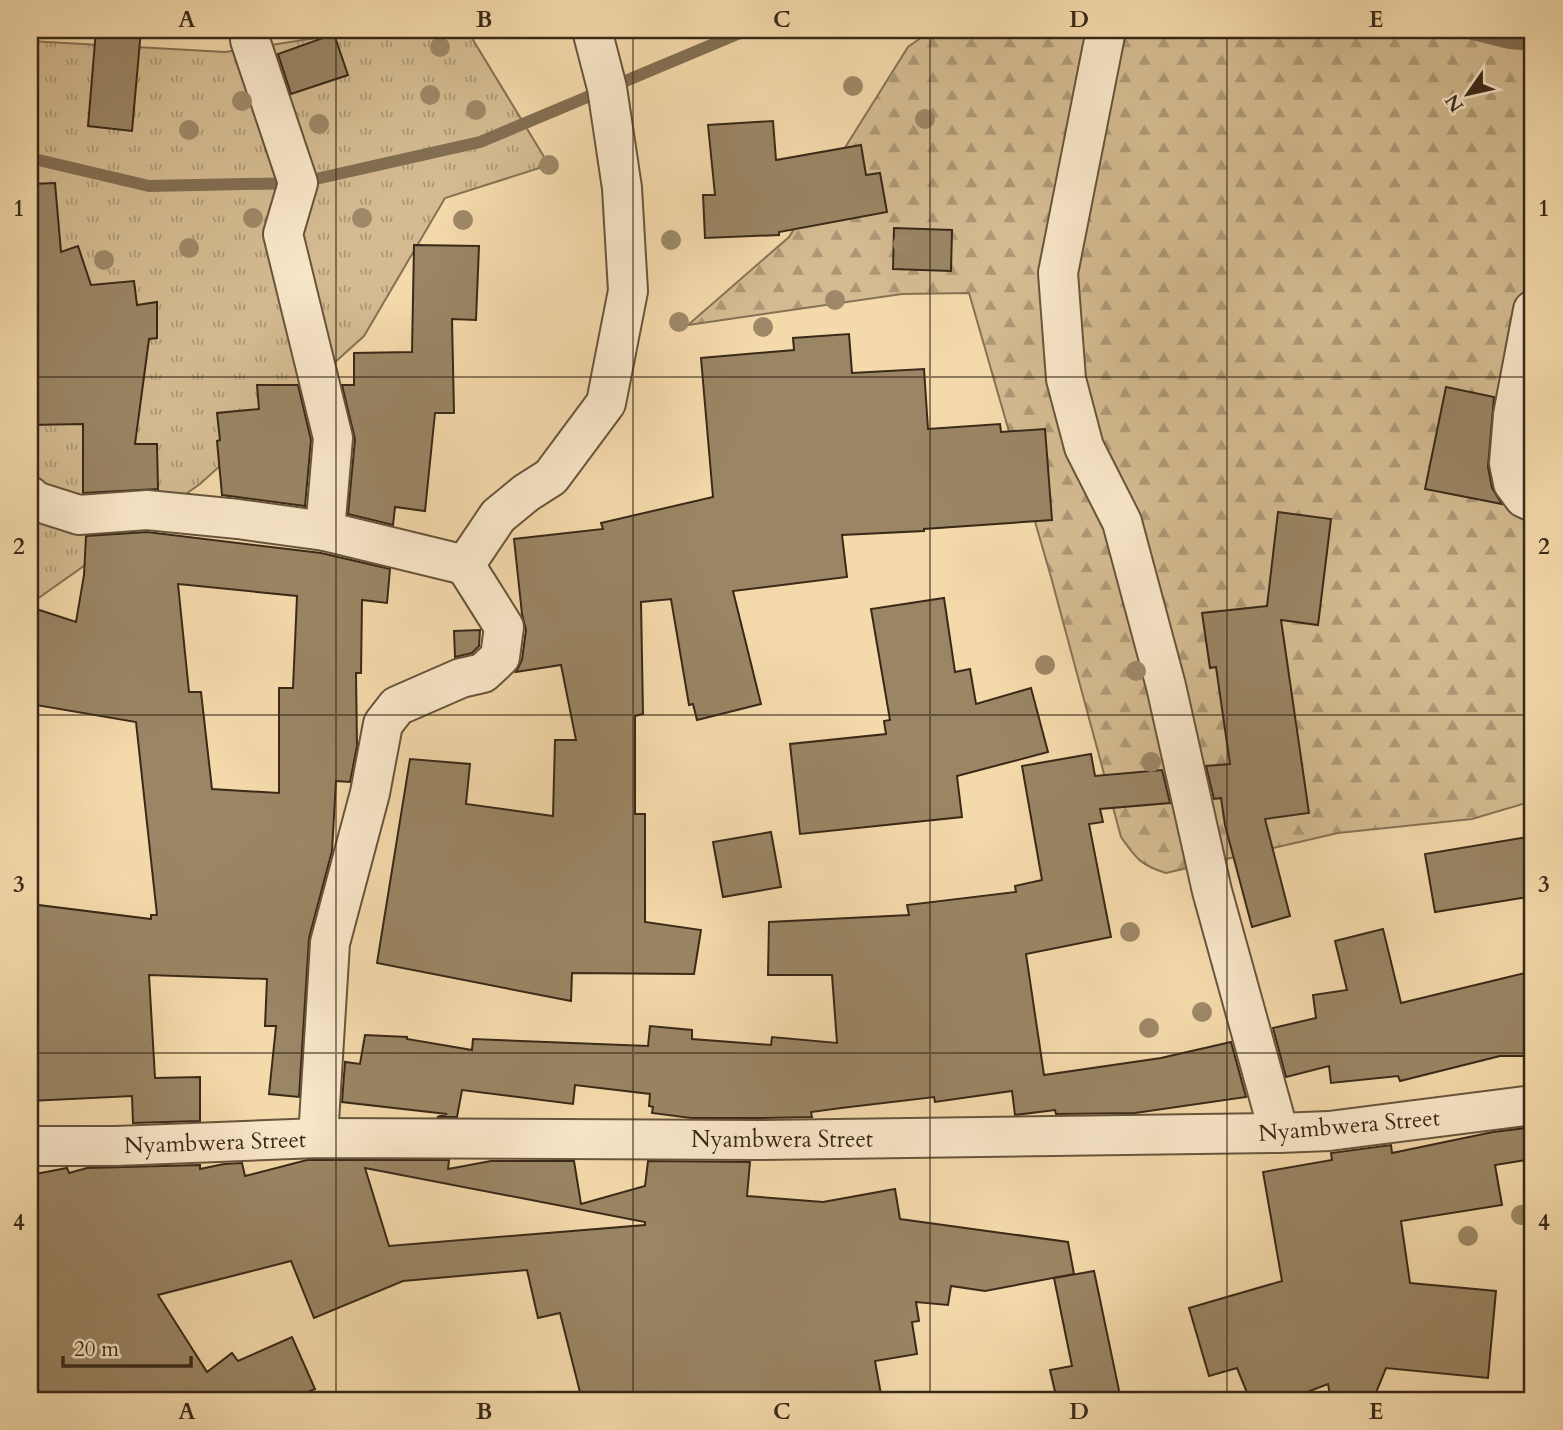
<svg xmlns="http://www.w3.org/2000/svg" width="1563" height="1430" viewBox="0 0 1563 1430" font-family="Cardo,serif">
<defs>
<pattern id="grass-tufts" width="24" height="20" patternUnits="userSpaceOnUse" patternTransform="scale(1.75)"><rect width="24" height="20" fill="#d4bb91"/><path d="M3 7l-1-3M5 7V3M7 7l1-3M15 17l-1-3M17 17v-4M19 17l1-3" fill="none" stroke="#ad9875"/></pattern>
<pattern id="forest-firs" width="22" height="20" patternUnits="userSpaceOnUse" patternTransform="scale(1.75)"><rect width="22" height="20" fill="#d4bb91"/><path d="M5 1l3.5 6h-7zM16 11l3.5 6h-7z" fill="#ad9875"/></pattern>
</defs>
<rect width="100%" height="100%" fill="#f4d9aa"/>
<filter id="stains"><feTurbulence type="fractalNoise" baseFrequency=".00286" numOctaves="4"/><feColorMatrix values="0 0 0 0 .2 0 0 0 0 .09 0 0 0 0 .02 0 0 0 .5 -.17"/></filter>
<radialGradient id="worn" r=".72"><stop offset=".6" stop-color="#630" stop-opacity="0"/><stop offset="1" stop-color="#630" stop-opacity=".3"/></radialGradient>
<polygon fill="url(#grass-tufts)" stroke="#867254" stroke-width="2" points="369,30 467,30 549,165 445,198 364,336 200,484 30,604 30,41 225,52"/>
<path fill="url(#forest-firs)" stroke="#867254" stroke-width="2" d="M932,30h601v771l-61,18 -134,14 -172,40c-26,-8 -30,-15 -45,-36l-70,-260 -82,-284 -67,1 -214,31 101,-88 119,-190z"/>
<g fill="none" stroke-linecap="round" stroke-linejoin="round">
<g stroke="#836f52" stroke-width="12">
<polyline points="1456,30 1509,43 1533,45"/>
<polyline points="30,158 149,186 298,183 480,142 747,30"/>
</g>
</g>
<g fill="#9a8564" stroke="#392918" stroke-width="2" fill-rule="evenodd">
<polygon points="96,30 141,30 132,131 88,126"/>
<polygon points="334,34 348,75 291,94 278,54"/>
<polygon points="773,121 776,160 861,145 866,175 880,173 887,212 779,232 779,235 705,238 703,195 715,195 708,125"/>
<polygon points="55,183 61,252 78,246 91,285 134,281 137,305 157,302 157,338 149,339 135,444 157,444 158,489 83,493 83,424 30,425 30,184"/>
<polygon points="894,228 952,230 951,271 893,269"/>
<polygon points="414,245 479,246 476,320 452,319 454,413 435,413 425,511 395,507 393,525 348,514 355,439 342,385 354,385 354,353 412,352"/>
<polygon points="849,334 852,373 924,369 928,429 1000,424 1001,432 1045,429 1052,520 924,529 924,531 842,535 847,577 733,591 761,704 697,720 693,704 689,705 671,599 641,602 643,714 635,716 635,814 645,814 645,922 701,930 694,974 572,973 571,1001 377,963 410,759 470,764 466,804 553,816 555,740 576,740 561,665 516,672 522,660 526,630 522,614 514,539 603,529 601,523 713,497 701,358 794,350 793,338"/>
<polygon points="257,385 298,385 311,440 305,506 222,495 217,441 220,440 217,413 259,409"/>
<polygon points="1446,387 1494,397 1488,467 1492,488 1502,504 1425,489"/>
<polygon points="1278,512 1331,519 1318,625 1281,620 1309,813 1265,819 1290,916 1252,927 1225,825 1221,798 1214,799 1206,766 1230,764 1216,667 1210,668 1202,613 1267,606"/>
<path d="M147,532l174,21 69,16 -3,34 -25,-3 -1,73h-5l1,73 -7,36 -14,-1 -4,70 -23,87 -10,159 -30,-3 7,-68h-11l2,-47 -118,-4 6,103 45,-1v44l-67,2 -1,-27 -102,5v-197l121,15v-4h6l-21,-193 -106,-18v-97l46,15 8,-47 2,-39zM178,584l119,12 -4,92h-14v105l-67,-4 -11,-97h-12z"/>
<polygon points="944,598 955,672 970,669 976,704 1031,688 1048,752 957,776 962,817 800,834 790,744 886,734 884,721 890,720 871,609"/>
<polygon points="480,630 479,646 472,653 455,657 454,631"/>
<polygon points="1091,754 1095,776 1162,770 1170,803 1100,809 1103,822 1089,824 1111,937 1026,954 1044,1075 1161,1058 1231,1042 1246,1097 1135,1113 1056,1114 1055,1110 1015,1115 1012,1091 935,1102 934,1097 841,1108 811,1112 812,1117 758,1118 691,1118 652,1113 653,1107 649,1106 650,1094 575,1085 573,1104 462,1090 457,1117 437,1117 447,1114 342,1102 345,1062 360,1064 365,1035 407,1037 407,1039 472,1050 473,1039 648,1046 650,1026 692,1030 692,1039 771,1045 772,1037 837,1043 832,975 768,975 769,922 909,915 907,905 1016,892 1015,886 1042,880 1022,766"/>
<polygon points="771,832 781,887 723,897 713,842"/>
<polygon points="1533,836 1533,896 1435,912 1425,854"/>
<polygon points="1383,929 1401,1003 1533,971 1533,1056 1500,1056 1400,1081 1398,1076 1331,1083 1329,1066 1286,1077 1273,1028 1316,1018 1313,995 1347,990 1335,941"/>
<polygon points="1533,1127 1533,1159 1495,1165 1502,1205 1401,1221 1410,1283 1496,1291 1488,1378 1386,1368 1373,1400 1331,1400 1328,1384 1286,1400 1250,1400 1237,1368 1209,1376 1189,1308 1282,1281 1263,1172 1332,1160 1331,1153 1391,1145 1392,1153 1493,1132"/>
<path d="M307,1160h142l-1,9 43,-8h83l7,43 64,-18 3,-25 102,1 -3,34 76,6 72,-13 5,30 168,23 6,32 -89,17 -34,-5 -3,19 -32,-3 3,19 -7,1 5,32 -42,7 7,39h-300l-22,-87 -22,5 -11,-48 -124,11 -89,37 -23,-57 -133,34 49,77 25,-19 6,8 54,-24 23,52 -25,11h-260v-225l37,-7 2,5 18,-5 113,-3v4l24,-5 18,-1 3,13zM365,1168l280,54v3l-256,21z"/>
<polygon points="1094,1271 1121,1400 1057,1400 1050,1370 1072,1366 1054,1278"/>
</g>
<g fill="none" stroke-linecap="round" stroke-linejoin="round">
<defs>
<g id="minor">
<polyline points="251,30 250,40 298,183 283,234 333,438 325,531 465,565"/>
<polyline points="1106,30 1058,273 1066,379 1084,447 1122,522 1166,686 1212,891 1279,1133"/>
<polyline points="1533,310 1513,415 1509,463 1513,483 1524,498 1533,502"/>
<polyline points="30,496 32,500 79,515 147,510 238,519 325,531"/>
<polyline points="318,1138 330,943 370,793 383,724 397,706 461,678 483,673 500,657 504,627 465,565 498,516 526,493 551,477 606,403 628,291 622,188 607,88 592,30"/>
<polyline points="30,1146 116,1146 318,1138 758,1140 1279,1133 1329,1131 1533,1105"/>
</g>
</defs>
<use href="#minor" stroke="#68553c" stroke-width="42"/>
<use href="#minor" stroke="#f8e6c8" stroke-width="38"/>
</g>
<g fill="#9e8867">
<circle cx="440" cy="47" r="10"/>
<circle cx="853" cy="86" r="10"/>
<circle cx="430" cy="95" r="10"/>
<circle cx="242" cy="101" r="10"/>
<circle cx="476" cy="110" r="10"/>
<circle cx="925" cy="119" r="10"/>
<circle cx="319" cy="124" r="10"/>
<circle cx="189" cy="130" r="10"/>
<circle cx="549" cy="165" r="10"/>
<circle cx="253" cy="218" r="10"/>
<circle cx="362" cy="218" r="10"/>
<circle cx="463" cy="220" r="10"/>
<circle cx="671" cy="240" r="10"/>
<circle cx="903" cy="244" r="10"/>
<circle cx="189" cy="248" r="10"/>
<circle cx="104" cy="260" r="10"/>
<circle cx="835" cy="300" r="10"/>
<circle cx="679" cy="322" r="10"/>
<circle cx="763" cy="327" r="10"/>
<circle cx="1045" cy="665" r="10"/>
<circle cx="1136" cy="671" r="10"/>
<circle cx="1151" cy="762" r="10"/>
<circle cx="1130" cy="932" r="10"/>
<circle cx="1202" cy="1012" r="10"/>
<circle cx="1149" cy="1028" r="10"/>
<circle cx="1521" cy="1215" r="10"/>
<circle cx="1468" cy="1236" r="10"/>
</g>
<path fill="none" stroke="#392918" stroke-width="2" stroke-opacity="0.55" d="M336,30v1370M633,30v1370M930,30v1370M1227,30v1370M30,377h1503M30,715h1503M30,1053h1503"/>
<g text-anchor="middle" stroke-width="5" stroke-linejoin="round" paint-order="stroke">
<g font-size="23" fill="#392918" stroke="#f8e6c8">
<text transform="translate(1349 1125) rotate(-5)" y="8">Nyambwera Street</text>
<text x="782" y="1147">Nyambwera Street</text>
<text transform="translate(215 1142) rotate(-2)" y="8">Nyambwera Street</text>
</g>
</g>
<rect width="1563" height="1430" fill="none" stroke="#f4d9aa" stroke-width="77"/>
<g transform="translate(1468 94) rotate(236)" stroke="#f8e6c8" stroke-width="5" paint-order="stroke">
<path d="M0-5L12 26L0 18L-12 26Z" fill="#392918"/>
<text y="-10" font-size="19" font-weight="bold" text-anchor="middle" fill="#392918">N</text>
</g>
<path d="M63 1356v10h128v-10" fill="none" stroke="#392918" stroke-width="3.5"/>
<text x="74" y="1356" font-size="21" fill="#392918" stroke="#f8e6c8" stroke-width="5" paint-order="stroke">20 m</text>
<rect x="38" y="38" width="1486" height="1354" fill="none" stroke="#392918" stroke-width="2.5"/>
<g font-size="23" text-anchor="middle" font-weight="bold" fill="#392918">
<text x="187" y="27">A</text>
<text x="484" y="27">B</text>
<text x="782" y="27">C</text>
<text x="1079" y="27">D</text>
<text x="1376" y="27">E</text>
<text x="19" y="216">1</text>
<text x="1544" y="216">1</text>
<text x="19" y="554">2</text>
<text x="1544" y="554">2</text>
<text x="19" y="892">3</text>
<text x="1544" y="892">3</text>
<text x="19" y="1230">4</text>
<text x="1544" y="1230">4</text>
<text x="187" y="1419">A</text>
<text x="484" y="1419">B</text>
<text x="782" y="1419">C</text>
<text x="1079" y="1419">D</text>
<text x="1376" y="1419">E</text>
</g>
<rect width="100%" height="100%" filter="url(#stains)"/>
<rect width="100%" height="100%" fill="url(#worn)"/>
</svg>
